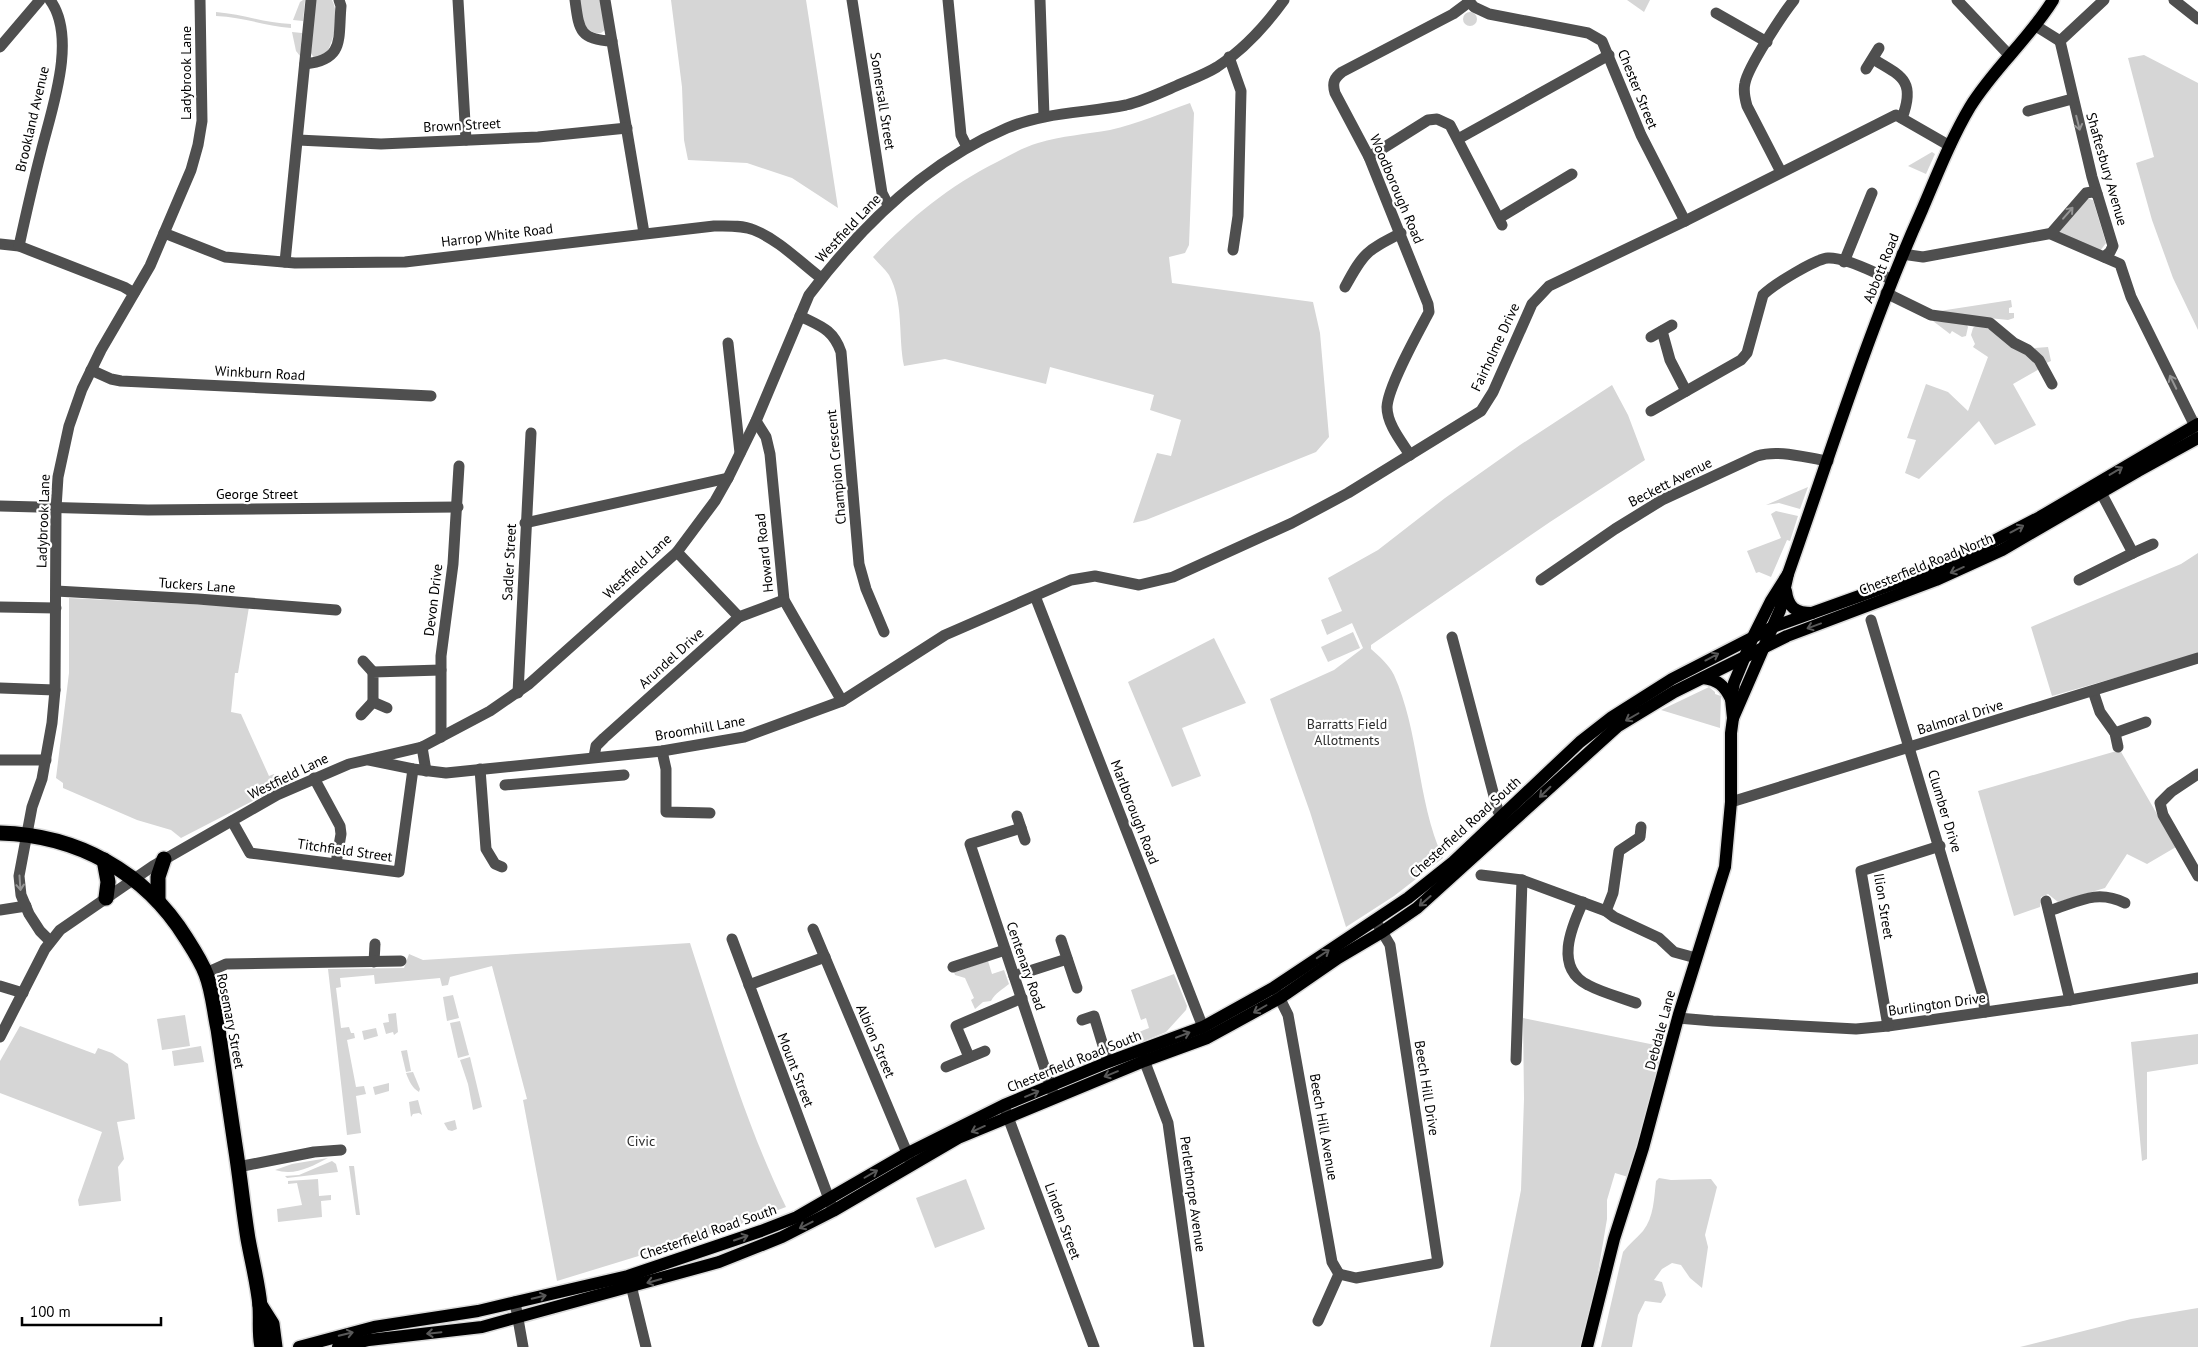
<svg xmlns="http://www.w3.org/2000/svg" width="2198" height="1347" viewBox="0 0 2198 1347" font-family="'PT Sans',sans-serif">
<rect width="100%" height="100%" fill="#fff"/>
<g fill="#d6d6d6">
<polygon points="303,0 305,0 303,21 293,20 300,2"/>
<path d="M315,0h17c8,15 2,40 -6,54l-12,4 -3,-5z"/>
<path d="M578,0h23l4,30 -4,3c-18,2 -19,-19 -23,-33z"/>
<polygon points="671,0 806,0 838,208 792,178 747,163 688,160 684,140 682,87"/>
<polygon points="1627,0 1650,0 1644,12"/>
<circle cx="1470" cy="19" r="7"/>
<path d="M216,12c26,2 49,11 75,12v4c-26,-2 -48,-11 -75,-12z"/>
<polygon points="292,32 302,33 300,56 296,51"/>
<polygon points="2144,55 2198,83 2198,330 2173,278 2152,220 2136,163 2154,157 2128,58"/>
<path d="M1190,103l4,10 -5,132 -4,8 -16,4 3,26 141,19 7,31 9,104 -13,15 -170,68 -13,3 24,-70 14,3 10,-36 -31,-10 4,-15 -104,-28 -4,17 -101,-25 -41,7c-6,-29 0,-64 -15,-91 -4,-6 -11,-12 -16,-18 37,-39 76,-71 124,-95 13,-7 27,-15 41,-19 24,-7 48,-9 72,-13 27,-6 54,-18 80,-27z"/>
<polygon points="1932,152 1935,154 1926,174 1908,166"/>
<polygon points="2086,198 2093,200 2106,243 2100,251 2058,233"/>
<polygon points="2011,300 2012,307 2009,308 2009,313 2014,313 2014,318 2008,320 1933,312"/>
<polygon points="1933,321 1966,323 1968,327 1966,336 1962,337 1952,331 1950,334"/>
<polygon points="1978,324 1994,331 2011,347 2031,357 2041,368 2013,384 2036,425 1995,445 1979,421 1919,479 1905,473 1916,440 1907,438 1926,384 1948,392 1968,411 1988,357 1973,347 1975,344 1971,335 1973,328"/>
<polygon points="2048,347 2051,361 2044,364 2034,350 2035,348"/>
<path d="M1612,385l16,30 17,45 -95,62 -179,123v4c9,8 18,16 23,26 26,58 23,127 49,183l-49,38 -48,31 -36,-115 -40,-113 64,-29 29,-22 -11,-25 -25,12 -6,-15 21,-9 -14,-33 50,-28 67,-52 75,-53z"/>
<polygon points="1808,487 1800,509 1779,503 1766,505"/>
<polygon points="1776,511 1798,516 1790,541 1787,540 1771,577 1759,572 1756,573 1747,551 1781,538 1771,514"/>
<polygon points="2198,553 2198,654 2052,696 2031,627 2181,564"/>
<polygon points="69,598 249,607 238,673 235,673 231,712 241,714 269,776 274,774 278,785 276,789 181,838 171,830 137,820 63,788 63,783 56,778 69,673"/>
<polygon points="1353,632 1360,648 1328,662 1321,647"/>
<polygon points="1214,638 1246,703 1182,728 1201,776 1172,787 1128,682"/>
<polygon points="1709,687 1715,692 1715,694 1721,696 1720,728 1661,710"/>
<polygon points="2120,750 2176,847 2147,864 2127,854 2105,888 2058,902 2048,894 2041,897 2040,907 2014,916 1978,791"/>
<path d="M690,943c29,89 55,180 96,264l-56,21 -173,53 -34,-181 4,-1 -35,-133 -42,11 -2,8 -6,1 -2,-8 -65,6 -1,-9 -34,3 1,9 -5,1 5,40 8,-1 2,6h3l1,5 -8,2 9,47 8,-1 2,8 -10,2 5,37 -14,2 -19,-166 76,-1 5,-14 14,6z"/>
<path d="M988,961l4,13 12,-4 5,14c-6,5 -14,9 -18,17l-8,1 -8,7 -4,-9 3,-2 -9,-20 -10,-3 -1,-3z"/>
<polygon points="1174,974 1187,1006 1186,1010 1166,1032 1142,1042 1139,1032 1149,1028 1146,1018 1141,1020 1131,990"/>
<polygon points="453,995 459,1018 447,1021 443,997"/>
<polygon points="396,1013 398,1032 394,1035 393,1032 386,1034 383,1023 389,1022 388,1014"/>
<polygon points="185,1015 190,1046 162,1050 157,1019"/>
<polygon points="1523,1018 1665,1047 1628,1177 1615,1173 1607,1200 1607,1219 1594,1296 1580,1347 1490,1347 1521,1190 1524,1099"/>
<polygon points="460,1021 469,1055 458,1058 450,1023"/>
<polygon points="20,1026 95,1054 98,1048 112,1053 128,1064 135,1119 117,1122 124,1159 118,1167 121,1201 79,1206 78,1200 102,1132 0,1093 0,1061"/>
<polygon points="376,1028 378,1036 364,1040 362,1031"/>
<polygon points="2198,1034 2198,1064 2147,1072 2147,1159 2142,1161 2131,1042"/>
<polygon points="201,1046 204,1062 174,1066 172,1051"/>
<polygon points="407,1050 411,1071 406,1072 401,1051"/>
<polygon points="470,1057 482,1107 473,1110 468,1084 460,1060"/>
<path d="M413,1072l7,17 -1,3c-7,-4 -10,-11 -13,-19z"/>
<polygon points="389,1083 389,1091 375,1095 373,1087"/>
<polygon points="418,1100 422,1115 419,1113 413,1114 411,1117 409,1102"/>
<polygon points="455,1120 457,1129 452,1131 448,1130 444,1123"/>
<path d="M328,1158c-17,9 -33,18 -53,12l17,-6z"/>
<polygon points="332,1161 336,1164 338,1172 287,1178 285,1176 299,1175"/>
<polygon points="349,1166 354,1166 360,1215 356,1215"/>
<path d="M1659,1178l12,2 40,-1 6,8 -12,48 3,12 -6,41 -12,-10 -9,-13 -9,-2 -10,6 -8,11 8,2 4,13 -5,8 -16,-2 -7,14 -6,32h-31l22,-95c6,-8 13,-13 20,-21 11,-14 11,-33 13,-50z"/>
<polygon points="318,1179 319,1196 331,1195 331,1200 321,1201 322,1217 278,1222 277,1209 302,1205 297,1183 288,1184 288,1181"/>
<polygon points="966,1179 985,1229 935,1248 916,1198"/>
<polygon points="2198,1308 2198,1347 2020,1347 2131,1319"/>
</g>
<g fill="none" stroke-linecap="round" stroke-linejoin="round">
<defs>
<g id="major">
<path d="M1786,591c2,16 9,22 26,22"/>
<path d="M1703,678c15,2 21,7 28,21"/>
<path d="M1733,718l47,-108 8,-36c43,-122 81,-246 134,-364 15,-35 29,-71 48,-103 24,-39 59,-68 83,-107"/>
<polyline points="299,1347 374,1327 478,1311 628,1276 761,1231 797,1217 906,1154 1004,1105 1108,1062 1203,1027 1273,988 1408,898 1452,863 1580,742 1612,717 1672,679 1773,627 1932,570 1982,547 2040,517 2198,424"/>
<polyline points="338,1347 369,1340 482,1327 719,1262 782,1237 833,1211 958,1138 1144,1061 1207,1038 1280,998 1338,958 1382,932 1417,908 1618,726 1674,692 1787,636 1936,580 2002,550 2138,471 2198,438"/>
<polyline points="1587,1347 1614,1239 1643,1148 1679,1014 1725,867 1731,802 1731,733 1733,718 1731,699 1734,683 1753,637 1771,601 1788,574"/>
</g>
<g id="highway">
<path d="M0,833c77,2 145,39 186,105 7,11 15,23 20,36 7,18 8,37 12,55 6,39 11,77 17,116 5,31 8,63 13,94 4,22 10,45 12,67 1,14 -1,27 2,41"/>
<polyline points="104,860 108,882 106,898"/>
<polyline points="158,901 158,877 164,859"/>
<polyline points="260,1305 272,1324 275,1347"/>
</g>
</defs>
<use href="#major" stroke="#dbdbdb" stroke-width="15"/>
<use href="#highway" stroke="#dbdbdb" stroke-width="18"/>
<g stroke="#4f4f4f" stroke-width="11">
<polyline points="458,0 466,140"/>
<path d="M575,0c4,29 4,40 37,41"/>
<polyline points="605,0 644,233"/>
<polyline points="852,0 882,193 888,205"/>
<polyline points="948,0 961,135 967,147"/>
<polyline points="1040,0 1044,116"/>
<polyline points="1468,0 1474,7 1489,14 1588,33 1602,41 1641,135 1685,221"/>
<polyline points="1957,0 2010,56"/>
<polyline points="2174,0 2198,19"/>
<polyline points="1716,13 1767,42"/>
<polyline points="2036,26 2060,41 2104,0"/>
<polyline points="2060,41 2092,177 2113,246 2110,252 2104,257"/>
<polyline points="0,47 40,0"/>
<polyline points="1229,57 1241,91 1238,216 1233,250"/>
<path d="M1873,59c29,17 43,22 29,59"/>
<path d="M305,64c40,-4 33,-25 36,-58l-2,-6"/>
<polyline points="1866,69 1879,48"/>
<polyline points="2028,111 2072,99"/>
<polyline points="1458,139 1609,55"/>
<polyline points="298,140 381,144 538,137 627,128"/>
<polyline points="1369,157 1428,120 1437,119 1450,125 1502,225"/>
<path d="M1781,172l-34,-66c-2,-7 -4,-15 -2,-23 3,-16 37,-68 49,-83"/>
<polyline points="2097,194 2092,192 2086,193 2053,231 2053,235 2120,264 2131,297 2195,426 2196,435"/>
<polyline points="1499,218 1572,174"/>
<path d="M164,233l61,24 70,6 110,-1 309,-36c13,0 28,-1 40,4 25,10 46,32 67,48"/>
<polyline points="0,244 19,246 124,287 134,293"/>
<path d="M19,246c7,-32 14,-63 22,-94 10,-41 37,-114 9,-152"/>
<polyline points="1902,254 1923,257 2053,233"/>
<polyline points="285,262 311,0"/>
<polyline points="1844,262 1872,193"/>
<path d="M1345,287c19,-35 21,-36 56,-54"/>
<polyline points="1886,293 1931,315 1990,323 2014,343 2028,350 2039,360 2052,384"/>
<path d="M800,316c20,10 33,13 41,36l18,212 7,25 18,43"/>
<polyline points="1662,331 1670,360 1686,391"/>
<polyline points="1651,337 1672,325"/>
<polyline points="728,343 740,453"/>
<polyline points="91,370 111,379 121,381 431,396"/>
<path d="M1651,411l90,-51 6,-7 16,-58c10,-10 52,-36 65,-37 17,-1 46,15 63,21"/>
<polyline points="756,421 766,437 770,454 784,600 842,701"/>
<path d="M1410,455c-9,-14 -23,-31 -23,-48 1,-21 31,-74 42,-95l-1,-8 -59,-147 -34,-64c-3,-10 -1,-15 7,-21l111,-58 16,-12"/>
<polyline points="2097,485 2133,553 2153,544"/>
<polyline points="0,506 148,510 458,507"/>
<polyline points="525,523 728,478"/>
<polyline points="677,552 739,617"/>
<path d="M1541,580l74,-51 47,-29 95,-44c22,-7 49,2 71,5"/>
<polyline points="2079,580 2133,553"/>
<polyline points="56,591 198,599 336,610"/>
<polyline points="1035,596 1206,1035"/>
<polyline points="0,607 56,608"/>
<polyline points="1871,620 1983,996 1985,1012"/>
<polyline points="1452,637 1498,811 1509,821"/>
<polyline points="363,661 373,672"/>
<polyline points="0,688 55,690"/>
<polyline points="2093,691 2100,712 2115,733 2118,747"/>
<polyline points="518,693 531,433"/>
<polyline points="373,702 373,672 441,670"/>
<polyline points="361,715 373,702 387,708"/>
<polyline points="2115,733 2146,722"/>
<polyline points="441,737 441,656 453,564 459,466"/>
<polyline points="422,747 426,771"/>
<polyline points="662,751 666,769 666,812 710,813"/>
<polyline points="594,757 596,746 604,738 739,617 784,600"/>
<polyline points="0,760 46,760"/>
<polyline points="369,760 413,769 446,773 662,751 744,737 842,701 945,635 1071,580 1095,576 1139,585 1173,577 1292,523 1348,493 1481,411 1493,392 1532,304 1549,286 1685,221 1896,115 1950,146"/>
<polyline points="480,769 486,849 495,864 502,867"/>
<polyline points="2198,774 2171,792 2160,803 2163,815 2198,876"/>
<polyline points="314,778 340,826 341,834 336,863"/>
<polyline points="505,785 624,775"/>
<polyline points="1731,802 2198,658"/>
<polyline points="1017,816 1025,840"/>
<polyline points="232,821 250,853 399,872 413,769"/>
<polyline points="1021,828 970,844 1053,1093"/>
<polyline points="1481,875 1522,880 1606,911 1614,917 1659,938 1674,952 1696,958"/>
<polyline points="2046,901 2070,1000"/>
<path d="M1583,902c-12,26 -29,66 5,83 15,8 32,12 48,18"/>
<polyline points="0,910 26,906"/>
<polyline points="1606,911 1613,893 1619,851 1640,837 1641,827"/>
<path d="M2049,911c29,-9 47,-22 76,-8"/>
<polyline points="813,929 910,1160"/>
<polyline points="732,939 832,1207"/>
<polyline points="1061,940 1077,988"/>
<polyline points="50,941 40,931 29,914 21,895 19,876 32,807 42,779 52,723 55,690 56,508 58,477 69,426 82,389 101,350 150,266 191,170 198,145 202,121 200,0"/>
<polyline points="374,962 375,944"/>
<polyline points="953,967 1005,950"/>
<polyline points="206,973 226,964 401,961"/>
<polyline points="1014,976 1067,959"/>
<polyline points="749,985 825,957"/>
<polyline points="0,986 23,993"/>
<polyline points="1276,991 1288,1015 1332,1262 1339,1274"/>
<polyline points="1678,1018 1713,1021 1856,1029 1888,1026 2070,1000 2198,978"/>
<polyline points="1082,1020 1094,1016 1108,1062"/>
<polyline points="1888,1026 1861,871 1940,846"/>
<path d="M0,1037l45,-88 15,-19 93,-64 124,-71 72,-31 73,-17 68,-36 39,-27 148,-132 38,-51 13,-23 28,-57 53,-126c52,-69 118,-133 198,-167 38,-16 79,-15 119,-23 17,-4 34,-12 50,-19 13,-6 28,-11 41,-19 26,-17 49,-42 67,-67"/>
<polyline points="1141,1052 1168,1123 1199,1347"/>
<polyline points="969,1057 956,1026 1022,998"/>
<polyline points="1516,1060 1522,880"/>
<polyline points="946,1067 985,1051"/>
<polyline points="1005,1109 1094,1347"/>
<polyline points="238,1167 314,1152 341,1150"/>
<polyline points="1339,1274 1356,1278 1438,1263 1390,945 1375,920"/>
<polyline points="629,1277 646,1347"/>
<polyline points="515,1302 523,1347"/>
<polyline points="1318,1321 1339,1274"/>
</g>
<use href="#major" stroke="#000" stroke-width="12"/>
<use href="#highway" stroke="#000" stroke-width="15"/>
</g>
<defs><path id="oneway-shaft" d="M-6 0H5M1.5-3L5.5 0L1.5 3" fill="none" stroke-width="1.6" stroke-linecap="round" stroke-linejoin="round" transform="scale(1.25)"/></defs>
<g stroke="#959595">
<use href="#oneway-shaft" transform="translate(2078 123) rotate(76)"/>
<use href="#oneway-shaft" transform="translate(2068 213) rotate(-49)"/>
<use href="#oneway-shaft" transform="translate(2173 382) rotate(-116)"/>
<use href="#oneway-shaft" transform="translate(20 883) rotate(86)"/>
</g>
<g stroke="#595959">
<use href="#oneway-shaft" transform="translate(2116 471) rotate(-31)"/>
<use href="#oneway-shaft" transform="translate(2017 529) rotate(-28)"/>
<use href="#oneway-shaft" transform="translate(1957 570) rotate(156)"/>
<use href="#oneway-shaft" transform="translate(1814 626) rotate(160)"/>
<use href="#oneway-shaft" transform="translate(1712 657) rotate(-28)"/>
<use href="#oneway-shaft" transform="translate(1632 717) rotate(150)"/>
<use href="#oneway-shaft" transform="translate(1545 792) rotate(136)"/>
<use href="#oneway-shaft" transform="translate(1425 901) rotate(139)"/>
<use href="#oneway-shaft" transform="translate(1323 954) rotate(-34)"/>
<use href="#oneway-shaft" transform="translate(1260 1009) rotate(150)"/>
<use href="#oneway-shaft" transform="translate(1183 1035) rotate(-21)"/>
<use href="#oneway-shaft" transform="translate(1111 1074) rotate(158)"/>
<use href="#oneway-shaft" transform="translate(1032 1094) rotate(-23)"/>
<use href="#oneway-shaft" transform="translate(978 1129) rotate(156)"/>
<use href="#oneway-shaft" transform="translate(871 1174) rotate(-30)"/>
<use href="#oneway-shaft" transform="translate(806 1225) rotate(153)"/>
<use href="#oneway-shaft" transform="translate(741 1238) rotate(-19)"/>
<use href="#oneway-shaft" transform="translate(654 1281) rotate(164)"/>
<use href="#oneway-shaft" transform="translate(539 1297) rotate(-13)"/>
<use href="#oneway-shaft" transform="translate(434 1333) rotate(174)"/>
<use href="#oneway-shaft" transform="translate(346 1334) rotate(-14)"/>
</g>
<g text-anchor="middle" stroke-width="4.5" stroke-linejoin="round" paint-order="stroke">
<g font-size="14" fill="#000" stroke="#fff">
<text transform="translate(186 73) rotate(-90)" y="5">Ladybrook Lane</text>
<text transform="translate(1638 89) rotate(68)" y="5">Chester Street</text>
<text transform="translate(883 101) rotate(81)" y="5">Somersall Street</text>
<text transform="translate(32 119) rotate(-77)" y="5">Brookland Avenue</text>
<text transform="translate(462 125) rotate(-3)" y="5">Brown Street</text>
<text transform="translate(2107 169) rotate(74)" y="5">Shaftesbury Avenue</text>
<text transform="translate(1397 189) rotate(67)" y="5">Woodborough Road</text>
<text transform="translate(848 228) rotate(-47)" y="5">Westfield Lane</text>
<text transform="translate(497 235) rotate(-7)" y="5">Harrop White Road</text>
<text transform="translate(1881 268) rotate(-68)" y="5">Abbott Road</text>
<text transform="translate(1495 347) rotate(-65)" y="5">Fairholme Drive</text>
<text transform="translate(260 373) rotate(3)" y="5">Winkburn Road</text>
<text transform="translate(836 467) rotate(-95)" y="5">Champion Crescent</text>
<text transform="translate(1670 482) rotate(-27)" y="5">Beckett Avenue</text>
<text x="257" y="499">George Street</text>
<text transform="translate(43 521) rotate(-88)" y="5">Ladybrook Lane</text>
<text transform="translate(764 553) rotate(-96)" y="5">Howard Road</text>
<text transform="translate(509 562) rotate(-87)" y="5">Sadler Street</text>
<text transform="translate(1926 564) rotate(-22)" y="5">Chesterfield Road North</text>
<text transform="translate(637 566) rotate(-43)" y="5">Westfield Lane</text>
<text transform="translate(197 585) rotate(4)" y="5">Tuckers Lane</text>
<text transform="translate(433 600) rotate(-83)" y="5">Devon Drive</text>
<text transform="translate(671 658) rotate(-42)" y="5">Arundel Drive</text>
<text transform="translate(1960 717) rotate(-17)" y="5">Balmoral Drive</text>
<text transform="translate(700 728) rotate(-10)" y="5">Broomhill Lane</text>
<text transform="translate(288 776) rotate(-26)" y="5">Westfield Lane</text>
<text transform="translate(1945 811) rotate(73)" y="5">Clumber Drive</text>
<text transform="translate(1135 812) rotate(69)" y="5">Marlborough Road</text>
<text transform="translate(1465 827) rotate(-42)" y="5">Chesterfield Road South</text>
<text transform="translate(345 850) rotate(8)" y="5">Titchfield Street</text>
<text transform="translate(1884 906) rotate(81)" y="5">Ilion Street</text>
<text transform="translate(1026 966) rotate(71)" y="5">Centenary Road</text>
<text transform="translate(1937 1004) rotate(-8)" y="5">Burlington Drive</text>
<text transform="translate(231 1021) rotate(79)" y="5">Rosemary Street</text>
<text transform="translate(1660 1030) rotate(-75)" y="5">Debdale Lane</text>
<text transform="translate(876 1041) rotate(67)" y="5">Albion Street</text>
<text transform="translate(1074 1061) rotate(-22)" y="5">Chesterfield Road South</text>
<text transform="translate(796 1070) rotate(69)" y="5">Mount Street</text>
<text transform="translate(1427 1088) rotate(81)" y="5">Beech Hill Drive</text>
<text transform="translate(1324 1127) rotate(80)" y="5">Beech Hill Avenue</text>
<text transform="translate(1193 1194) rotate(82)" y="5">Perlethorpe Avenue</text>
<text transform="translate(1063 1221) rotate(70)" y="5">Linden Street</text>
<text transform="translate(708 1232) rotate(-19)" y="5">Chesterfield Road South</text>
</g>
<g font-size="14" fill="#2d2d2d" stroke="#fff">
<text x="1347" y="729">Barratts Field<tspan x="1347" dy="16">Allotments</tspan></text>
<text x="641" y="1146">Civic</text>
</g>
</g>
<path d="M22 1317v8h139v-8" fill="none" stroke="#000000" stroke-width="2.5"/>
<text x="30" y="1317" font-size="15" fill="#000000" stroke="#ffffff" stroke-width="4" paint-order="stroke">100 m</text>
</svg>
